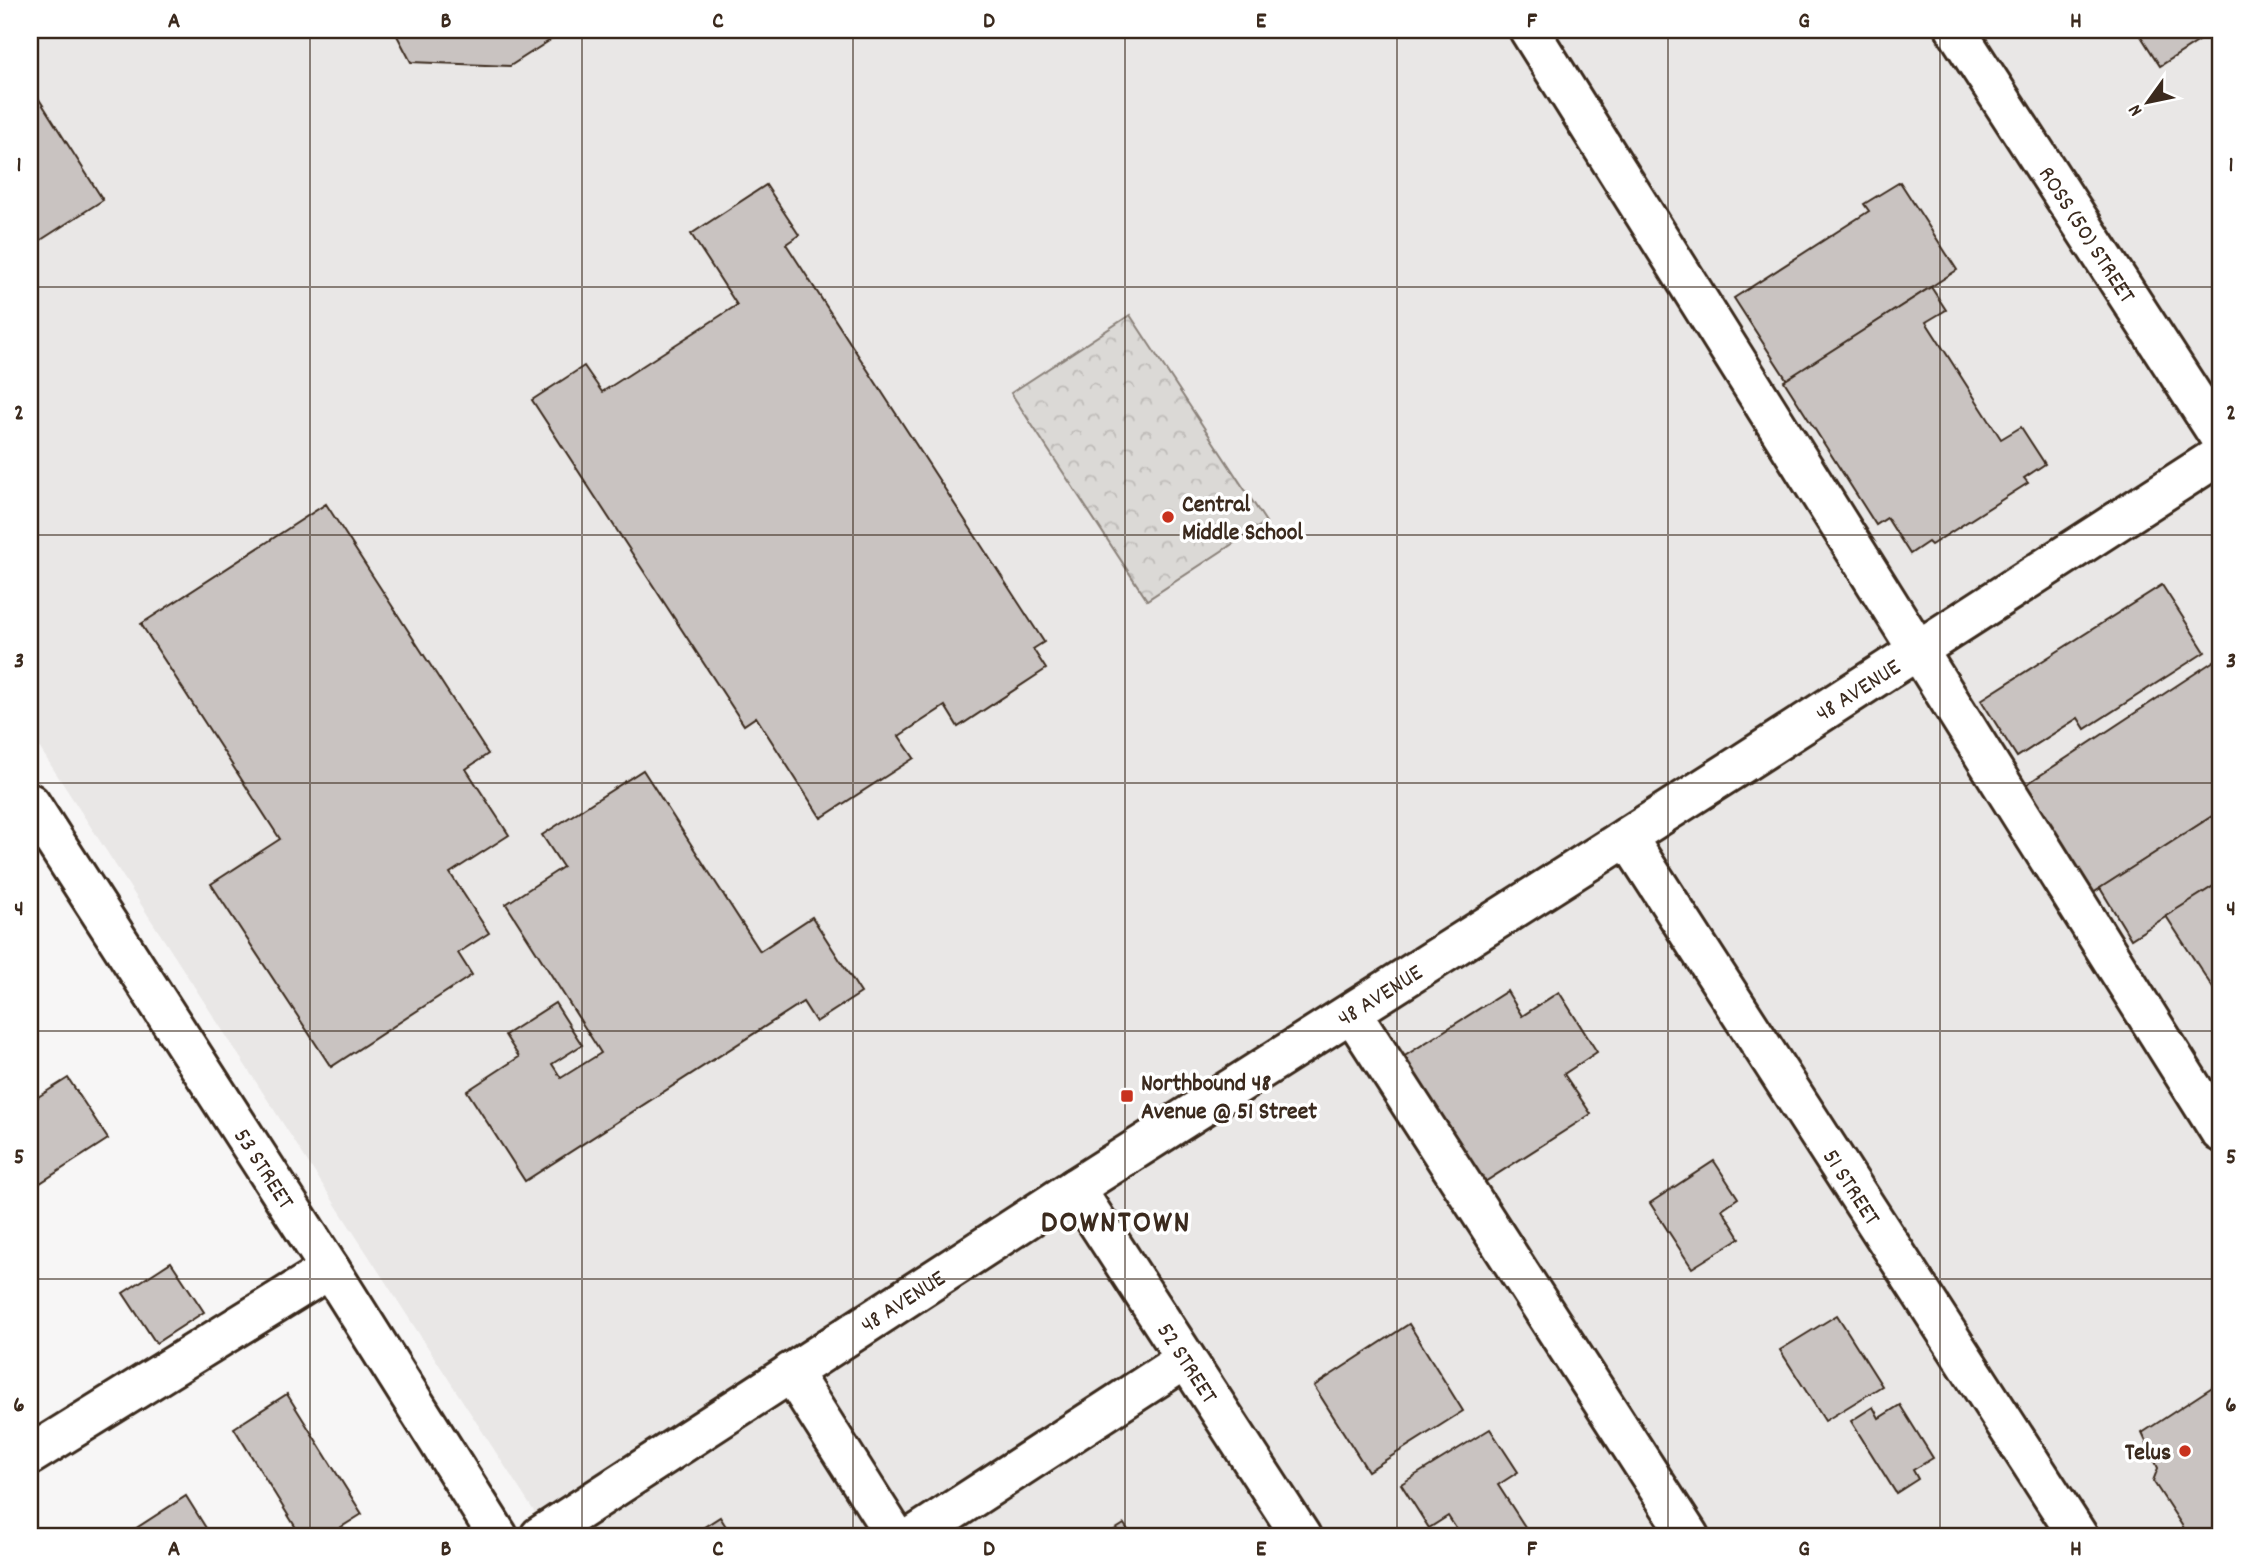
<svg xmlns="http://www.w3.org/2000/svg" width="2250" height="1566" viewBox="0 0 2250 1566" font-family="Dekko,sans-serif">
<defs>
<pattern id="park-crowns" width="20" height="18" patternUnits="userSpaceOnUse" patternTransform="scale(1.75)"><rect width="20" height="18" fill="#dbd9d6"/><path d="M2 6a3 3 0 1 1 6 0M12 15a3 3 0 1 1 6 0" fill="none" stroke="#bdbab7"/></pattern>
</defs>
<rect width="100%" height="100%" fill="#f7f6f6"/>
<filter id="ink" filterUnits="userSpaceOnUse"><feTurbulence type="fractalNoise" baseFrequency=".0143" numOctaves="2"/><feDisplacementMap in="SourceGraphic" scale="14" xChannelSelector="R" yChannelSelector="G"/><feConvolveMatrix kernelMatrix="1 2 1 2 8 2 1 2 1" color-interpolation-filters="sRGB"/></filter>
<g filter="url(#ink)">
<polygon fill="#e9e7e6" points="30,30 2220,30 2220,1536 550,1536 30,733"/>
<polygon fill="url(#park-crowns)" stroke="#8b827a" stroke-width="2" points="1130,315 1266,522 1147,600 1011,393"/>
<g fill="#c9c3c1" stroke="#3b2a1e" stroke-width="2">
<polygon points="394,30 566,30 510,66 411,62"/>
<polygon points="2137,30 2216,30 2160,66"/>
<polygon points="30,85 103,200 30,247"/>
<polygon points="1900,182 1957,270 1787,380 1734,298 1869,211 1864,204"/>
<polygon points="766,185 799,235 786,244 1044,642 1033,649 1046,669 958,727 945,706 899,736 914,758 821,818 756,717 744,725 532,400 584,366 602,392 737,305 691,234"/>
<polygon points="1931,287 1946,310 1926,322 2001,439 2021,427 2045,464 2024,478 2028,483 1931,545 1928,542 1910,554 1887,518 1876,525 1784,381"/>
<polygon points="326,504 488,754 466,769 509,835 450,873 489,933 458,953 472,975 331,1067 211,884 280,839 141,624"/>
<polygon points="2162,585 2205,652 2085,729 2078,718 2017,757 1981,700"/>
<polygon points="2220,657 2220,811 2093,893 2024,786"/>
<polygon points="643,770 760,951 812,917 861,993 816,1022 803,1002 525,1181 467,1091 519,1057 505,1035 555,1003 582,1045 552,1064 561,1078 601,1053 506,904 563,867 542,835"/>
<polygon points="2220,811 2220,882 2131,939 2100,888"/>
<polygon points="2220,882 2220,999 2166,916"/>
<polygon points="1507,991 1522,1016 1559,992 1597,1052 1564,1074 1591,1114 1480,1185 1400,1059"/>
<polygon points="68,1078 108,1139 37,1185 30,1173 30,1102"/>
<polygon points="1714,1161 1738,1198 1722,1209 1740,1238 1692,1268 1650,1203"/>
<polygon points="171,1262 204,1312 156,1343 123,1293"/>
<polygon points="1837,1315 1882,1386 1825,1421 1780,1350"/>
<polygon points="1409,1324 1463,1411 1368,1471 1314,1386"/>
<polygon points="2220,1382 2220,1536 2189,1536 2153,1481 2158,1468 2142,1433"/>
<polygon points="287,1394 362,1514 327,1536 301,1536 234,1428"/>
<polygon points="1900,1405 1933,1458 1913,1470 1918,1479 1896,1493 1851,1421 1873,1407 1879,1418"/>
<polygon points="1490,1429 1518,1472 1498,1485 1531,1536 1461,1536 1448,1516 1429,1528 1401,1484"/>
<polygon points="186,1496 211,1536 124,1536"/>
<polygon points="720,1517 732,1536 690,1536"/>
<polygon points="1124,1524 1132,1536 1105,1536"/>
</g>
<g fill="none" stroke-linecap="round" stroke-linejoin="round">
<defs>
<g id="minor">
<polyline points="1529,30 2220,1132"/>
<path id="s1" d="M30,803l300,466 168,267"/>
<path id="s2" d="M1627,837l451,699"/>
<polyline points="1352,1013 1689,1536"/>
<path id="s3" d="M1075,1188l226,348"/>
<polyline points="791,1372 895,1536"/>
<polyline points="30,1455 330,1269"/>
<path id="s4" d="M540,1536l535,-348 665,-423 480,-310"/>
<polyline points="914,1536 1186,1359"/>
</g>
<g id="major">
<path id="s5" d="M1956,30l264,408"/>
</g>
</defs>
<use href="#minor" stroke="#3b2a1e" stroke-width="44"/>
<use href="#major" stroke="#3b2a1e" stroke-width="44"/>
<use href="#minor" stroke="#fff" stroke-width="38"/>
<use href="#major" stroke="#fff" stroke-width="38"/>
</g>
</g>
<path fill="none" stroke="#3b2a1e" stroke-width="2" stroke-opacity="0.55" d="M310,30v1506M582,30v1506M853,30v1506M1125,30v1506M1397,30v1506M1668,30v1506M1940,30v1506M30,287h2190M30,535h2190M30,783h2190M30,1031h2190M30,1279h2190"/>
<g fill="#c8321e" stroke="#fff" stroke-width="2.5">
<circle cx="1168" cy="517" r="7"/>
<rect x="1120" y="1089" width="14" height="14" rx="3.5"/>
<circle cx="2185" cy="1451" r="7"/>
</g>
<g text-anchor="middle" stroke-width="7" stroke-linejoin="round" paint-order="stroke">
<g font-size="24" fill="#3b2a1e" stroke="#fff">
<text dy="8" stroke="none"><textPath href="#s5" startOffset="243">ROSS (50) STREET</textPath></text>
<text dy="8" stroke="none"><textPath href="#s4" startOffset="1566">48 AVENUE</textPath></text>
<text dy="8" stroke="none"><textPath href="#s4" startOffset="999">48 AVENUE</textPath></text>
<text dy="8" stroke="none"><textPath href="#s1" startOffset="434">53 STREET</textPath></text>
<text dy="8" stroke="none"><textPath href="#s2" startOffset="416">51 STREET</textPath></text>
<text dy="8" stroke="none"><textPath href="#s4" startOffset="432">48 AVENUE</textPath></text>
<text dy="8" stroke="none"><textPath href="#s3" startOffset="208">52 STREET</textPath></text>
</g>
<g font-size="24" font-weight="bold" fill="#3b2a1e" stroke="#fff" text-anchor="start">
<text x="1182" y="511">Central<tspan x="1182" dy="28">Middle School</tspan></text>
<text x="1141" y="1090">Northbound 48<tspan x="1141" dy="28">Avenue @ 51 Street</tspan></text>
<text x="2171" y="1459" text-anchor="end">Telus</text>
</g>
<g font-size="32" font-weight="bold" letter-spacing="2" fill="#3b2a1e" stroke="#fff">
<text x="1116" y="1231">DOWNTOWN</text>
</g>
</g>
<rect width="2250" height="1566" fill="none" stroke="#fff" stroke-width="77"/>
<g transform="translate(2148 102) rotate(237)" stroke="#ffffff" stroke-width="5" paint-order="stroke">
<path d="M0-5L12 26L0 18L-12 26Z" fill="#3b2a1e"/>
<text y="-10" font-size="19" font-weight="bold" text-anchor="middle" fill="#3b2a1e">N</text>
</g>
<rect x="38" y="38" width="2174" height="1490" fill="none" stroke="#3b2a1e" stroke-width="2.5"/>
<g font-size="23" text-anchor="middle" font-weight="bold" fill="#3b2a1e">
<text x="174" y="27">A</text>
<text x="446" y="27">B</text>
<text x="718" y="27">C</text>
<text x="989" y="27">D</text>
<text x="1261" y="27">E</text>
<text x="1532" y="27">F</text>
<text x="1804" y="27">G</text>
<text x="2076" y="27">H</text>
<text x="19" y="171">1</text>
<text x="2231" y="171">1</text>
<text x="19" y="419">2</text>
<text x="2231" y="419">2</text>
<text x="19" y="667">3</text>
<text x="2231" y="667">3</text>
<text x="19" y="915">4</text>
<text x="2231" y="915">4</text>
<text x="19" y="1163">5</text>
<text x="2231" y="1163">5</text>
<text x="19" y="1411">6</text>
<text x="2231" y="1411">6</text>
<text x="174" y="1555">A</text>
<text x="446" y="1555">B</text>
<text x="718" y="1555">C</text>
<text x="989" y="1555">D</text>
<text x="1261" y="1555">E</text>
<text x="1532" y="1555">F</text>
<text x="1804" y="1555">G</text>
<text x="2076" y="1555">H</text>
</g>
</svg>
